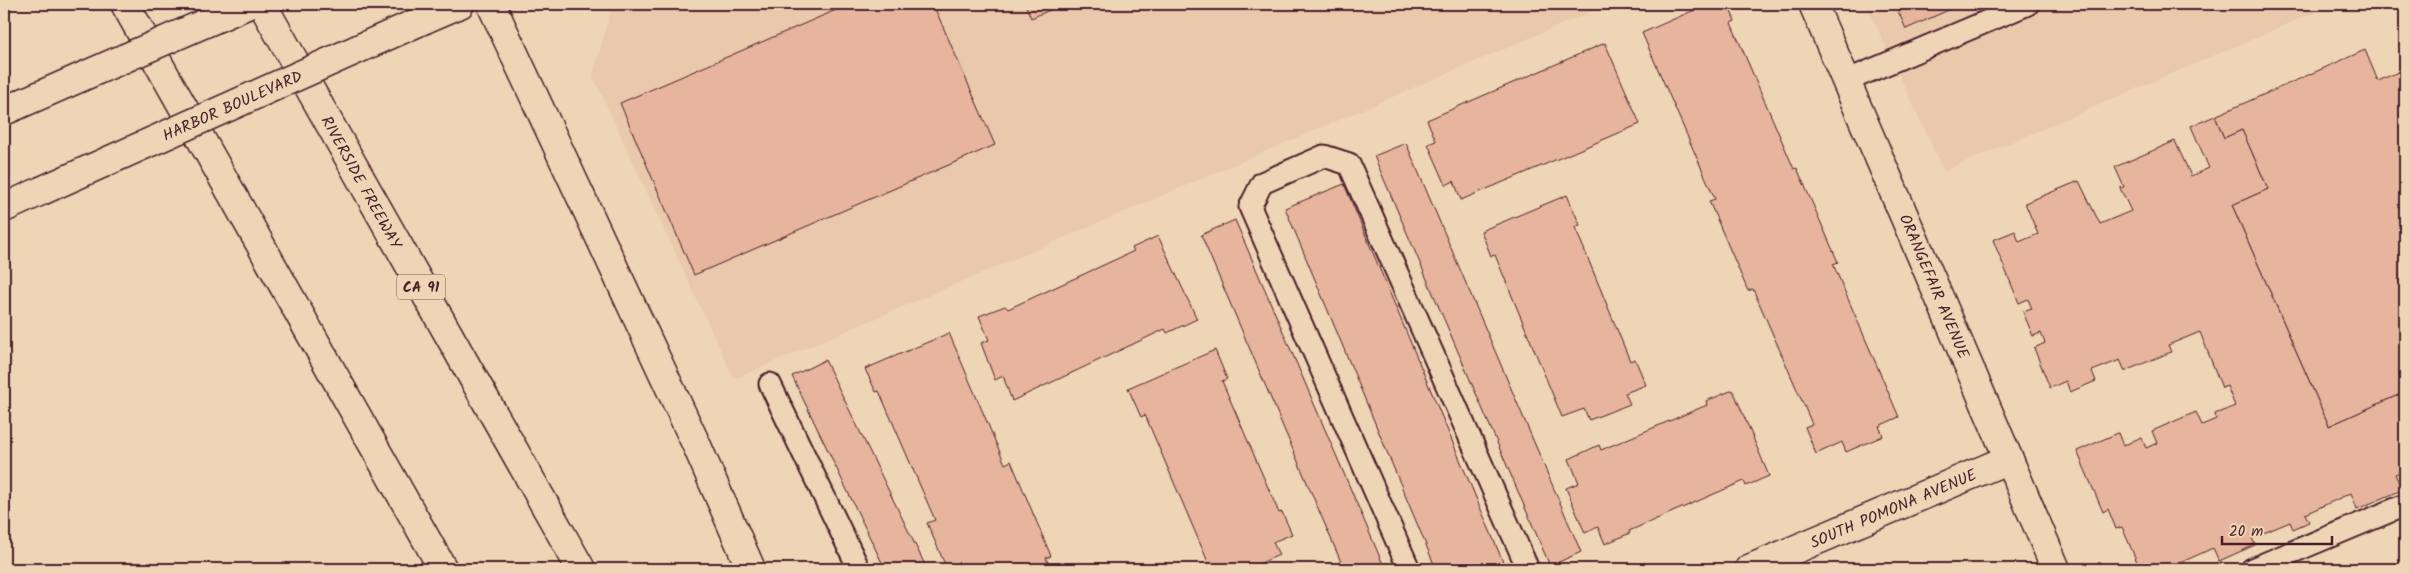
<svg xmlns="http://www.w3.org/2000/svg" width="2409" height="573" viewBox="0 0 2409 573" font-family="Kalam,sans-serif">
<rect width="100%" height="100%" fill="#eed5b6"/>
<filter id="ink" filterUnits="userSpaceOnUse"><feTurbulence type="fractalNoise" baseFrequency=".02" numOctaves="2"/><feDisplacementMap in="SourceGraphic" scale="10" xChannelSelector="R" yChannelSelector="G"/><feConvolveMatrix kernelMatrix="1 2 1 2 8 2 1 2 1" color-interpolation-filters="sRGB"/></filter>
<g filter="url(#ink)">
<g fill="#e9c8ab">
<polygon points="617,4 1609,4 734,379 593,76 611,10"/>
<polygon points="1866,4 2334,4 1944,171"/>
</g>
<g fill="#e7b59d" stroke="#4a1f2b">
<polygon points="850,4 933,4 995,145 694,275 620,103"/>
<polygon points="1025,4 1064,4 1031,18"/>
<polygon points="1708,4 1728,4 1735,21 1731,23 1794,169 1797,168 1838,262 1833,264 1899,417 1879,426 1883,436 1846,452 1842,442 1816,454 1805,427 1812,424 1753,289 1748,291 1709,201 1715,199 1642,33"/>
<polygon points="1895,4 1962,4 1906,29"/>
<polygon points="1605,43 1640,124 1461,200 1454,181 1446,185 1428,144 1436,141 1427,120"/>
<polygon points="2365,50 2378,81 2405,69 2405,392 2329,426 2232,205 2268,189 2242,130 2224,138 2215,116"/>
<polygon points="2215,116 2224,138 2242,130 2268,189 2232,205 2329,426 2405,392 2405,470 2395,474 2402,490 2357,509 2351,493 2305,514 2309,522 2293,529 2290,522 2252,538 2255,545 2219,561 2213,548 2173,566 2175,569 2140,569 2122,527 2116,529 2108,509 2103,512 2077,451 2118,433 2123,446 2141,437 2146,448 2157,443 2152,431 2196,412 2202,425 2216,419 2215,414 2235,406 2227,386 2222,388 2200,332 2168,345 2171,352 2125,371 2120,360 2092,371 2096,381 2070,392 2066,381 2050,388 2034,348 2045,343 2041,333 2033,336 2023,312 2032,309 2028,299 2019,303 1993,240 2015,231 2019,242 2038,234 2025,203 2079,181 2100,224 2131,211 2120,188 2124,187 2115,167 2175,141 2191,176 2209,168 2191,126"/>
<polygon points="1406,143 1581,552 1550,566 1374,156"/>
<polygon points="1344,184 1506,569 1436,569 1285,208"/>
<polygon points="1567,195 1580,225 1575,227 1630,361 1635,359 1646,385 1625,393 1630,404 1589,420 1584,409 1562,417 1495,255 1491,256 1481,231"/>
<polygon points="1235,220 1385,569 1344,569 1201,235"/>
<polygon points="1158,236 1197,319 1167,333 1165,329 1012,401 1003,376 995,380 981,343 989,340 979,316 1005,306 1008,309 1134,251 1132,248"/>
<polygon points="949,333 1005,464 1011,461 1051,556 1046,558 1051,569 947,569 927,523 935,520 879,391 876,392 865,369"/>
<polygon points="1215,350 1227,379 1222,381 1279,513 1282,512 1292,534 1273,542 1279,555 1247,569 1233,569 1231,564 1219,569 1211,569 1145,415 1141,417 1128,388"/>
<polygon points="825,360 927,569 885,569 792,376"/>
<polygon points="1733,390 1769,476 1746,486 1744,481 1629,531 1630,533 1605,544 1598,527 1585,533 1566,488 1579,483 1569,459 1599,445 1601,450 1707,405 1706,401"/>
</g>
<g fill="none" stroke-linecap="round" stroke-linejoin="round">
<defs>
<g id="service">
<polyline points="1846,81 2028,4"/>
<polyline points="770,384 859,569"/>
<polyline points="1409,569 1250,207 1262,183 1324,156 1349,164 1528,569"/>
<polyline points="2252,569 2405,505"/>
</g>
<g id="minor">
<polyline points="1813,4 2056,569"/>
<polyline points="1749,569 2009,459"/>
</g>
<g id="primary">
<polyline points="425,19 460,4"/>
<polyline points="4,111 125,58"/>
<polyline points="4,208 41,191"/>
</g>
<g id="motorway">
<polyline points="125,4 443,569"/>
<polyline points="262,4 581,569"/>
<polyline points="491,4 697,446 751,569"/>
</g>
</defs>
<use href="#service" stroke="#4a1f2b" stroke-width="25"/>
<use href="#minor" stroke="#4a1f2b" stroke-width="31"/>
<use href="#primary" stroke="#4a1f2b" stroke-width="31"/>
<use href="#motorway" stroke="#4a1f2b" stroke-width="31"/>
<use href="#service" stroke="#eed5b6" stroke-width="21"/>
<use href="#minor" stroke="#eed5b6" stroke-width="28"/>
<use href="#primary" stroke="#eed5b6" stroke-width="28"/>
<use href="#motorway" stroke="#eed5b6" stroke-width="28"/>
<defs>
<g id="primary-bridge">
<polyline points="125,58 249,4"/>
<polyline points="41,191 425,19"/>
</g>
</defs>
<use href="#primary-bridge" stroke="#4a1f2b" stroke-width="31" stroke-linecap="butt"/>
<use href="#primary-bridge" stroke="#eed5b6" stroke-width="28"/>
</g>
</g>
<g text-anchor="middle" stroke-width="4.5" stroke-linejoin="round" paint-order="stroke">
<rect fill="#eed5b6" stroke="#7b5655" stroke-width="1" x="397" y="274.5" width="48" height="25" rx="4"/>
<g font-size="15" font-weight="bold" fill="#4a1f2b">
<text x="421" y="292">CA 91</text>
</g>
<g font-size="16" fill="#4a1f2b" stroke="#eed5b6">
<text transform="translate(232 105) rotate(-24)" y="6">HARBOR BOULEVARD</text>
<text transform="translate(362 182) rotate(61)" y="6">RIVERSIDE FREEWAY</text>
<text transform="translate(1935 286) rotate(67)" y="6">ORANGEFAIR AVENUE</text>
<text transform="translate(1893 508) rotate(-23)" y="6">SOUTH POMONA AVENUE</text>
</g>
</g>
<rect width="2409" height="573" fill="none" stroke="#eed5b6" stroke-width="20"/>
<rect x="10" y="10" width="2389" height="553" fill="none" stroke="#4a1f2b" stroke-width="2" filter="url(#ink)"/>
<path d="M2222 536v8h110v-8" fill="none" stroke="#4a1f2b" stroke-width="2.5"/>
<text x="2229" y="536" font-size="15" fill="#4a1f2b" stroke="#eed5b6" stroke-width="4" paint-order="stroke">20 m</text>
</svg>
